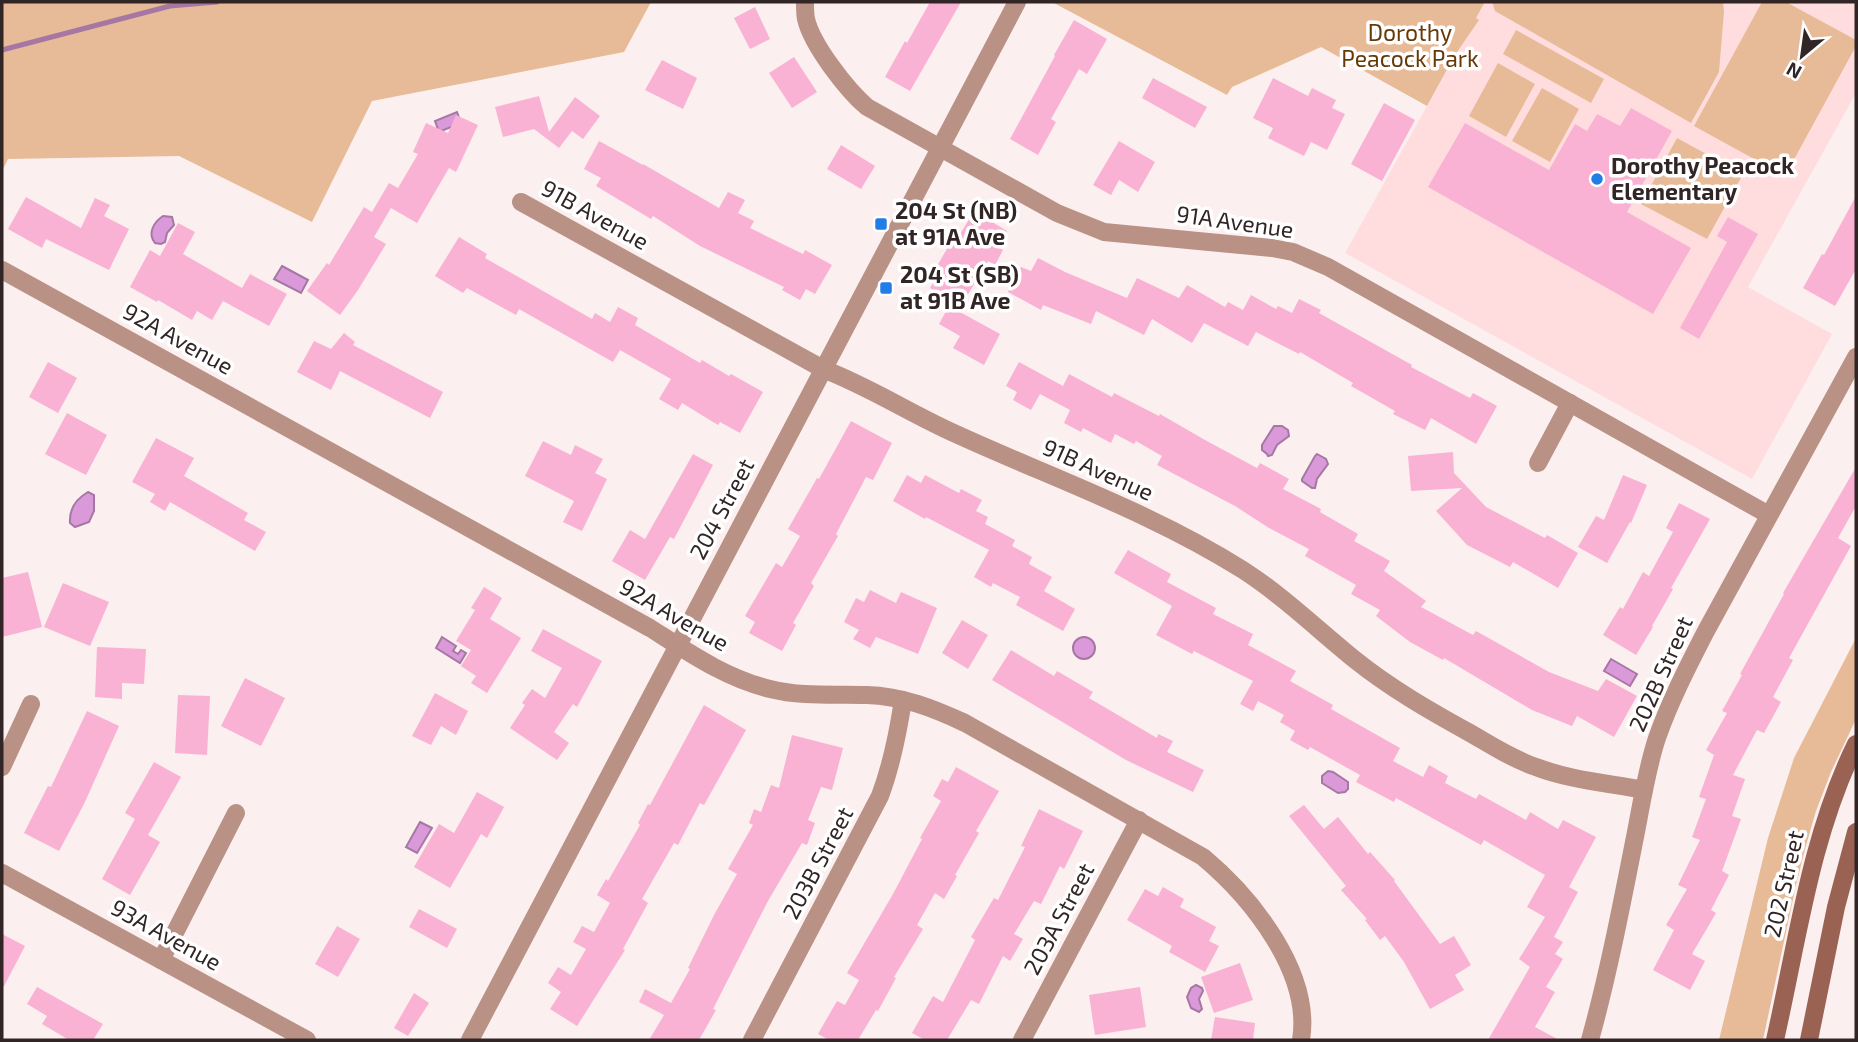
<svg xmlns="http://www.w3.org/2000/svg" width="1858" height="1042" viewBox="0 0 1858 1042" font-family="'Exo 2',sans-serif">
<rect width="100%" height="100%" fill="#fcefef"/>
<polygon fill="#ffdddf" points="1485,2 1856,2 1856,93 1748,287 1832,334 1752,479 1345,253"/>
<g fill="#e7bb97">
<polygon points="2,2 651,2 624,52 372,101 312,222 179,156 8,159 2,171"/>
<polygon points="1052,2 1485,2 1476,18 1479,20 1455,55 1427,106 1321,47 1232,87 1227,95"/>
<polygon points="1492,2 1723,2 1724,11 1719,72 1691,123 1495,11"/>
<polygon points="1762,2 1786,2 1856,40 1856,46 1785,176 1694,126"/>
<polygon points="1516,30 1604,79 1591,103 1503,54"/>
<polygon points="1498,63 1535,84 1506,137 1469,116"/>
<polygon points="1542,88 1579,109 1550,162 1512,141"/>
<polygon points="1677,138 1743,174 1707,239 1641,204"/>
<polygon points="1856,638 1856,719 1831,772 1816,811 1805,849 1796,885 1763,1040 1719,1040 1768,838 1794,758"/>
</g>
<g fill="#da9ada" stroke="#a777a4" stroke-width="2">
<polygon points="457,112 461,123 439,132 435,121"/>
<path d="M163,216l9,1 2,8 -7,8 -2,9 -4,2 -6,-1c-8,-10 -1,-21 8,-27z"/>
<polygon points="282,266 308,280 301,293 274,279"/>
<polygon points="1274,426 1282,426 1288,430 1289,436 1277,445 1272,455 1268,456 1267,454 1262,450 1262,445"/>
<polygon points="1317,454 1326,459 1328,464 1317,479 1315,488 1312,488 1302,481 1302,479 1315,456"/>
<path d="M88,492l6,3v16l-5,11 -14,5 -5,-4c-1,-14 6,-24 18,-31z"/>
<polygon points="442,637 456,646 453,651 458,654 461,650 466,653 460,663 436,648"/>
<circle cx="1084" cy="648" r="11"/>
<polygon points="1611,659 1637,674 1630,686 1604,671"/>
<polygon points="1328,771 1333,772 1348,782 1348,789 1345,792 1338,793 1322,783 1322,776"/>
<polygon points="420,822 432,828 417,853 406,847"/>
<polygon points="1196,985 1202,988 1203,991 1199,999 1202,1009 1199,1012 1191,1008 1187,997 1191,988"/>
</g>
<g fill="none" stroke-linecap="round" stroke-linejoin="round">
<polyline stroke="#a777a4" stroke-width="5" points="2,50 170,6 217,2"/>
</g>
<g fill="#f9b2d3">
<polygon points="930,2 961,2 910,91 885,77 905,41 907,43"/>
<polygon points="755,7 770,39 750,49 734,18"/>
<polygon points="1074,20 1107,39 1087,74 1079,69 1051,119 1056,122 1038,155 1010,139 1055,56 1054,55"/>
<polygon points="794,57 817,92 792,108 769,73"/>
<polygon points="662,60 697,78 683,109 645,90"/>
<polygon points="1153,78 1207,107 1195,128 1142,98"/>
<polygon points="1273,78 1308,96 1312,88 1336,100 1332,108 1345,114 1327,150 1311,142 1304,156 1268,138 1273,128 1253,118"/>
<polygon points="539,96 549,132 575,97 600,116 583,139 572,131 559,148 534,129 503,137 495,107"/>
<polygon points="1384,103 1415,120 1382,181 1351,164"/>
<polygon points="1631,108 1672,131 1627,212 1691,248 1653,314 1428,187 1465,123 1549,170 1575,124 1587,131 1597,114 1620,126"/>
<polygon points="456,115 478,125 456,172 449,168 417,223 391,208 374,237 386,244 358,290 340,315 307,291 327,263 329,265 364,207 372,212 389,183 398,188 418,154 413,152 426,123 448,133"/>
<polygon points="599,141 643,165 643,164 719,208 728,192 745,200 738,213 754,221 750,228 803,254 805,250 832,265 815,294 806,289 800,300 782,290 784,287 700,246 653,216 651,219 596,186 601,178 584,169"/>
<polygon points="1119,141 1155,162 1138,192 1119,180 1111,195 1093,185"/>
<polygon points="841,145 875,166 861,189 827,169"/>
<polygon points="1856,196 1856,269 1835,306 1803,288 1822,254 1824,255"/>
<polygon points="26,197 81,228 95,198 110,205 104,216 129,229 109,270 46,239 42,248 8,229"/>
<polygon points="974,211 1007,231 998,247 1003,250 995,265 988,261 961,306 930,288 942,268 937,266 948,247 951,249"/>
<polygon points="1728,217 1758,234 1699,339 1680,328 1727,242 1717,236"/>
<polygon points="178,223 195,232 183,254 242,288 250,274 287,294 269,326 223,301 212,320 197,311 192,320 158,300 157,302 130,287 150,250 160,256"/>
<polygon points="459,237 487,254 485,258 592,319 595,313 610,322 618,307 638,318 635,325 700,363 702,360 729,376 731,374 763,392 740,433 720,422 718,425 682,403 678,410 659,399 671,379 620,350 613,362 519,309 516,315 467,288 463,293 435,276"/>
<polygon points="1038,258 1065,272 1127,298 1137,278 1179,298 1187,285 1225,307 1228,302 1243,310 1251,295 1276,309 1278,306 1292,313 1299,299 1321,310 1319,313 1412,365 1411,367 1470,398 1473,393 1497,406 1476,444 1431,418 1425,430 1393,414 1395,411 1351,386 1353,383 1300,352 1299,354 1256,332 1248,346 1204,323 1192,343 1152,319 1144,335 1096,311 1091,324 1043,305 1041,310 1008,292 1021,267 1031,271"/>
<polygon points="949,306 1000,334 984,365 953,348 960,336 939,324"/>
<polygon points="344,333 355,342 353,345 443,392 430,418 340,371 331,390 297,372 314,341 331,349"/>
<polygon points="48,362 77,378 58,413 29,397"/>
<polygon points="1019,362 1063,386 1069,374 1112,397 1114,393 1159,416 1160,414 1205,440 1257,468 1260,463 1289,479 1283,489 1321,509 1320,512 1358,534 1354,541 1390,561 1384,571 1426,601 1421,607 1473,635 1476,631 1549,672 1598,691 1606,679 1637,696 1614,737 1577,716 1572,726 1532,710 1444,658 1443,660 1410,642 1376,616 1380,610 1351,594 1356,585 1305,556 1309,549 1269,528 1235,506 1157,465 1162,456 1136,441 1134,444 1115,434 1111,443 1083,428 1081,432 1064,423 1070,410 1040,394 1031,410 1013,400 1017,392 1006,386"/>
<polygon points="67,413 107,435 86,475 45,454"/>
<polygon points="851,421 892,443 873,480 866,477 836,534 838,536 811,583 814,586 793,623 796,625 782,651 749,633 755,622 745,616 776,563 782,567 800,536 788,529 817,478 819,479"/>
<polygon points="156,438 194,458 184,476 248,513 244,520 266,532 255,551 170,502 165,511 150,502 155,494 132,482"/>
<polygon points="543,441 571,455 575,445 603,459 595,473 607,479 582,531 563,522 574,501 525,476"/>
<polygon points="1453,452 1454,473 1486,507 1545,538 1547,535 1578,553 1558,588 1513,562 1510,567 1467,545 1436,511 1462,488 1411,491 1408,456"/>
<polygon points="693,454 713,465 674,539 670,537 645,580 612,561 630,530 645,539"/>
<polygon points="1856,467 1856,506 1838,538 1851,546 1789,658 1793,660 1773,697 1781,702 1764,733 1757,730 1733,775 1745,779 1732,816 1741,819 1722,871 1729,875 1711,910 1716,913 1692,954 1705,961 1690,990 1653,970 1674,930 1666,925 1687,889 1678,885 1700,840 1692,837 1706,799 1699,797 1714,755 1706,750 1727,713 1722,711 1742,675 1740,674 1784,594 1783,593"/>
<polygon points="907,475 921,483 925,475 959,493 961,489 982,500 976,511 988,517 985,524 1015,540 1012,546 1032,557 1029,564 1052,577 1044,591 1075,609 1063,631 1016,605 1020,597 993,583 991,587 974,577 989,550 926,517 925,519 893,501"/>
<polygon points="1623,475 1647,485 1631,523 1630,522 1607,563 1578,547 1596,516 1604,520"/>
<polygon points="1679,503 1710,519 1671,588 1673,589 1652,626 1653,627 1636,655 1603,635 1620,607 1623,609 1643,572 1649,576 1673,532 1666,528"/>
<polygon points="1128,550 1171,574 1167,582 1216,608 1213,614 1253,634 1248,645 1296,671 1290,681 1333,705 1331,709 1400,748 1393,761 1423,777 1429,765 1448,776 1445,783 1476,799 1479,794 1526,820 1530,812 1558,829 1563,820 1596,837 1569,887 1578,892 1554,937 1563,942 1555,954 1563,959 1546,987 1555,992 1535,1027 1559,1040 1488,1040 1530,967 1519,959 1545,917 1527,907 1545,875 1484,840 1481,845 1396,798 1394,802 1356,782 1360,775 1310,747 1308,750 1290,740 1295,731 1280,722 1284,715 1258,701 1253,711 1240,704 1253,681 1194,651 1192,654 1156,635 1172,606 1114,573"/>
<polygon points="28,572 42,627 2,637 2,578"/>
<polygon points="63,583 109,602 90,646 44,627"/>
<polygon points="484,587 502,598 490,619 521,638 487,693 471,683 476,676 461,666 471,650 456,641 475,610 471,608"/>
<polygon points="870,590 896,603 901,592 937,608 918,654 876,637 870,648 853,639 859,630 844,622 856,598 864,602"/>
<polygon points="962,620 988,635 968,669 942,653"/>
<polygon points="543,629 602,661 577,707 573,704 554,732 569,743 557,760 510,728 525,705 522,703 532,689 545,698 562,668 531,651"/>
<polygon points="97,647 146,649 144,684 122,683 122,699 95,697"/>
<polygon points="1011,650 1054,676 1057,671 1093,692 1089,698 1157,738 1158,734 1173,741 1167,752 1204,770 1193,792 1126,760 992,680"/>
<polygon points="245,678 285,698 261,746 221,726"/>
<polygon points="435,693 468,711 456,735 441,726 431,745 412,736"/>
<polygon points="178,695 210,696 207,755 175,753"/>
<polygon points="704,705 746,730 704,805 700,803 678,845 674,843 642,899 648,903 623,949 625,950 577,1026 550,1009 561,992 548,983 558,967 571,975 586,949 573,942 582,926 594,932 610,903 597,895 606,879 608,881 640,825 638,823 648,804 650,805"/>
<polygon points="87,711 119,726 84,804 59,851 24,833 48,786 51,787"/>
<polygon points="792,735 843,748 832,790 821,787 808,820 815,823 807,845 802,843 768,901 713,1009 716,1010 699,1040 649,1040 664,1015 639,1002 645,989 671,1003 690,969 688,968 714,915 737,874 728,869 753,825 749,823 754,809 761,812 771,785 779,788"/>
<polygon points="154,762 181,777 148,835 160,842 130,895 102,879 135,819 125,813"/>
<polygon points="956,767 999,791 976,831 979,833 955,875 957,876 944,899 935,893 917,925 923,929 894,977 896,978 878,1011 876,1010 858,1040 829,1040 818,1034 837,1001 845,1005 859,980 847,973 893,894 922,839 920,838 941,801 933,796 942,779 948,782"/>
<polygon points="477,792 504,807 487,838 481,834 450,888 414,867 439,824 454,833"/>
<polygon points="1304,805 1324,829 1338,817 1368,854 1370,852 1395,880 1394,881 1440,944 1454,936 1471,965 1455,975 1464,990 1430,1009 1404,962 1385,936 1380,940 1365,920 1367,919 1341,890 1346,886 1289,816"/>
<polygon points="1039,809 1083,831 1064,869 1060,866 1041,904 1034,901 1014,934 1023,939 1010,961 1003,956 979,1004 971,1000 947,1040 925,1040 912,1033 933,996 943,1002 975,940 971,937 994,898 998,900 1025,847 1021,846"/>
<polygon points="1163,887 1184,899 1180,907 1216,927 1209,941 1219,946 1205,972 1169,952 1172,946 1127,920 1145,889 1158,896"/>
<polygon points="419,909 457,929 447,948 409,927"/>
<polygon points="337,926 360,939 338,977 315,964"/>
<polygon points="2,934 25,946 2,990"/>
<polygon points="1240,963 1253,1000 1214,1013 1201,977"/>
<polygon points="37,987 103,1024 93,1040 69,1040 42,1024 47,1016 27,1004"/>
<polygon points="1140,987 1146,1027 1095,1035 1089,995"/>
<polygon points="414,993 429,1003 408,1036 394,1028"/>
<polygon points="1215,1017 1255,1023 1253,1040 1211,1040"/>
</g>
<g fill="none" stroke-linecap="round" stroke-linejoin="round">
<g stroke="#b99185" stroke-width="18">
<path d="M805,2c0,5 0,12 1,17 6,26 41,71 61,88l190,106 47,19 168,16 21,4 35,15 441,248"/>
<path d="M521,202l302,167c47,18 88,45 133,65 96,44 197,79 287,136 40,26 74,59 111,89 36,29 76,52 116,74 21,12 42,26 66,34 34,13 72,16 108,23"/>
<path d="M2,270l648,358c38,24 75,50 120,61 32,8 64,5 97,6 35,1 66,13 98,28l238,134c49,41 109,116 98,183"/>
<polyline points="1538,463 1570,403"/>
<polyline points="2,767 31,704"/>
<polyline points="2,873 307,1040"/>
<polyline points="161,960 236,813"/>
<path d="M752,1040l128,-244c12,-32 18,-63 23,-96"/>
<polyline points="1022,1040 1139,820"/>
<path d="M1590,1040c18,-65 31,-132 44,-198 7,-34 12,-71 23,-104 13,-37 31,-72 49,-107l150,-274"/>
</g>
<polyline stroke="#b99185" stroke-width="18" points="470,1040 1017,2"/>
<g stroke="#9a6252" stroke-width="18">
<path d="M1775,1040c23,-101 35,-202 81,-296"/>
<polyline points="1809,1040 1836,907 1856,832"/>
</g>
</g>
<g fill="#237de7" stroke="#fff" stroke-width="2.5">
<circle cx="1597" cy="179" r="7"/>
<rect x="874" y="217" width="14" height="14" rx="3.5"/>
<rect x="879" y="281" width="14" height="14" rx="3.5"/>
</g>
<g text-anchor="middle" stroke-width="7" stroke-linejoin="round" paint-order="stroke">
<g font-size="23" fill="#673908" stroke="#fff">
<text x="1410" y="41">Dorothy<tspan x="1410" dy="26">Peacock Park</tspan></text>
</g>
<g font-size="23" font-weight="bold" fill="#312526" stroke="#fff" text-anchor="start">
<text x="1611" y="174">Dorothy Peacock<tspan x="1611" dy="26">Elementary</tspan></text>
<text x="895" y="219">204 St (NB)<tspan x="895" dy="26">at 91A Ave</tspan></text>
<text x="900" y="283">204 St (SB)<tspan x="900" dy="26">at 91B Ave</tspan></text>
</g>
<g font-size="23" fill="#312526" stroke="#fff">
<text transform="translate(595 215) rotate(29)" y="8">91B Avenue</text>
<text transform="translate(1235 222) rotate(8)" y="8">91A Avenue</text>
<text transform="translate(178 339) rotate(29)" y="8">92A Avenue</text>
<text transform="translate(1098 470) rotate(24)" y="8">91B Avenue</text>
<text transform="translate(722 509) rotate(-62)" y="8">204 Street</text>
<text transform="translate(674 615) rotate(30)" y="8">92A Avenue</text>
<text transform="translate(1661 674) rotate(-66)" y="8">202B Street</text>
<text transform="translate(818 863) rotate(-62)" y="8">203B Street</text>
<text transform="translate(1784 884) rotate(-77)" y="8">202 Street</text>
<text transform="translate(1059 919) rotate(-62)" y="8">203A Street</text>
<text transform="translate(166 935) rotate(29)" y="8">93A Avenue</text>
</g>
</g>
<rect width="1858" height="1042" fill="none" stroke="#312526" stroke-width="7"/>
<g transform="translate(1802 56) rotate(209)" stroke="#ffffff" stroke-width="5" paint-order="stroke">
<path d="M0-5L12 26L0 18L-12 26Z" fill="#312526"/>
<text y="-10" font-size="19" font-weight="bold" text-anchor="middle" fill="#312526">N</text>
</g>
</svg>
